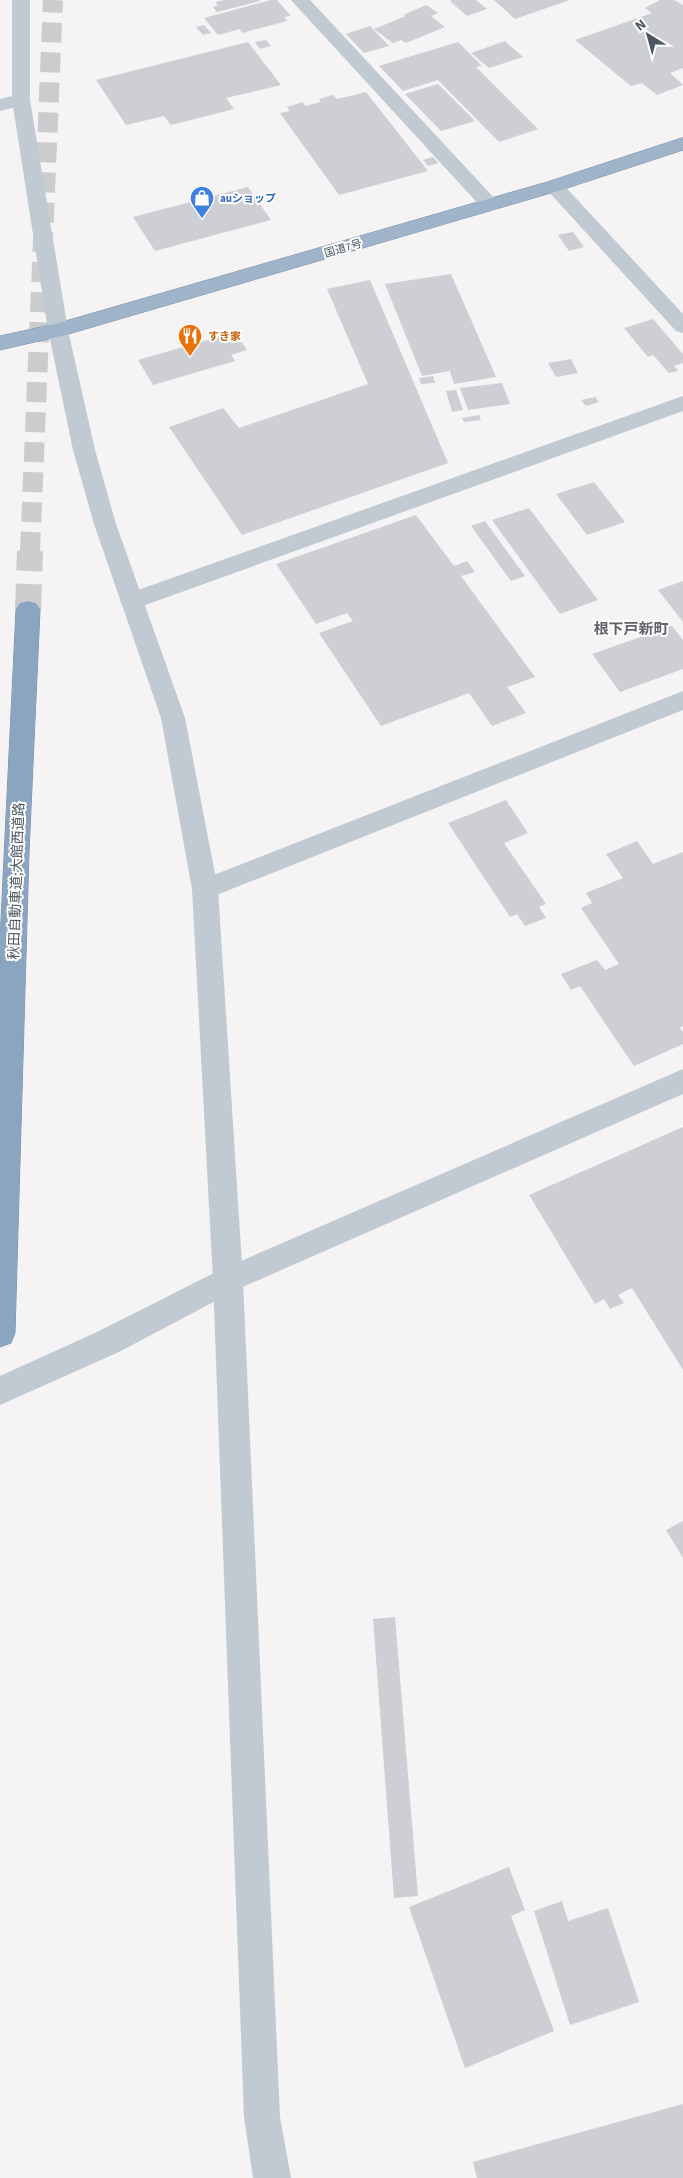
<svg xmlns="http://www.w3.org/2000/svg" width="683" height="2178" viewBox="0 0 683 2178" font-family="'Source Sans 3','Noto Sans JP',sans-serif">
<rect width="100%" height="100%" fill="#f5f3f3"/>
<g fill="#cdcfd5">
<polygon points="225,0 260,0 260,1 217,12 213,7 218,5 215,2"/>
<polygon points="271,0 277,0 291,16 284,17 287,21 242,33 240,29 218,35 204,18"/>
<polygon points="451,0 476,0 487,9 467,16 451,2"/>
<polygon points="494,0 570,0 515,19"/>
<polygon points="660,0 674,0 683,5 683,68 670,73 683,85 657,95 642,83 631,86 575,40 652,13 645,8"/>
<polygon points="426,5 438,13 431,16 445,27 406,43 401,40 393,43 374,29 406,16 403,15"/>
<polygon points="204,25 211,33 203,35 196,27"/>
<polygon points="370,26 389,46 364,53 346,34"/>
<polygon points="266,40 271,46 260,49 255,42"/>
<polygon points="505,41 523,57 489,68 471,53"/>
<polygon points="248,42 281,85 226,98 234,109 171,125 164,116 126,125 96,80"/>
<polygon points="458,42 482,66 476,67 538,129 499,142 438,80 403,91 379,66"/>
<polygon points="438,84 475,121 441,131 405,94"/>
<polygon points="366,92 428,171 339,195 280,113 290,111 287,107 303,102 305,106 321,102 319,99 333,95 337,99"/>
<polygon points="433,157 438,163 428,166 423,160"/>
<polygon points="248,187 271,220 155,251 133,217"/>
<polygon points="573,232 584,247 569,251 558,235"/>
<polygon points="451,274 496,377 454,384 450,371 422,376 385,284"/>
<polygon points="370,280 448,463 242,535 169,427 223,408 239,428 368,384 327,289"/>
<polygon points="653,319 683,354 683,363 674,366 678,371 669,373 653,355 648,357 624,328"/>
<polygon points="235,332 247,350 231,355 235,361 153,385 138,360"/>
<polygon points="571,359 578,373 556,377 548,363"/>
<polygon points="433,376 435,383 421,384 419,378"/>
<polygon points="502,383 510,404 468,410 460,388"/>
<polygon points="456,390 463,410 452,412 446,391"/>
<polygon points="595,397 599,402 586,406 581,400"/>
<polygon points="479,415 481,420 464,422 462,418"/>
<polygon points="594,482 625,522 587,535 556,494"/>
<polygon points="529,508 598,600 560,614 492,520"/>
<polygon points="416,515 454,566 467,561 475,572 461,576 535,677 507,687 526,713 492,726 469,693 381,726 319,633 353,621 347,613 316,624 276,564"/>
<polygon points="485,521 525,576 511,581 471,526"/>
<polygon points="683,581 683,622 658,590"/>
<polygon points="672,626 683,640 683,669 620,692 592,654"/>
<polygon points="506,800 528,833 504,843 546,904 539,907 546,918 525,926 517,914 510,917 448,823"/>
<polygon points="637,841 653,864 683,852 683,1026 680,1028 683,1032 683,1044 634,1066 580,986 571,990 561,974 597,960 605,970 619,964 581,908 592,903 586,893 623,878 606,854"/>
<polygon points="683,1127 683,1370 632,1288 618,1295 624,1303 610,1309 604,1299 595,1304 529,1195"/>
<polygon points="683,1521 683,1558 666,1530"/>
<polygon points="395,1617 418,1896 394,1898 373,1619"/>
<polygon points="509,1867 525,1910 511,1916 554,2031 465,2068 409,1907"/>
<polygon points="562,1901 568,1921 608,1908 639,2002 570,2025 534,1911"/>
<polygon points="683,2104 683,2178 477,2178 473,2162"/>
</g>
<g fill="none" stroke-linecap="round" stroke-linejoin="round">
<polyline stroke="#caccce" stroke-width="20" stroke-dasharray="20 10" stroke-linecap="butt" points="30,552 53,0"/>
<polyline stroke="#caccce" stroke-width="26" stroke-dasharray="26 13" stroke-linecap="butt" points="28,610 30,551"/>
<defs>
<polygon id="trunk" points="683,138 683,150 561,190 65,335 0,350 0,336 55,324 547,182"/>
<polygon id="motorway" points="28,602 36,604 40,610 29,852 15,1333 11,1343 0,1347 0,940 16,610 20,604"/>
</defs>
<use href="#trunk" stroke="#7690ad" stroke-width="1"/>
<use href="#motorway" stroke="#7690ad" stroke-width="1"/>
<g fill="#c1cad2" fill-rule="evenodd">
<polygon points="291,0 310,0 497,201 500,205 497,209 490,211 483,209"/>
<polygon points="21,94 28,96 30,100 28,104 0,111 0,99"/>
<polygon points="554,180 561,182 683,314 683,333 676,331 547,190 544,186 547,182"/>
<polygon points="683,396 683,411 140,607 132,609 124,607 120,601 124,595"/>
<polygon points="683,691 683,710 214,896 205,899 196,896 192,889 196,882"/>
<polygon points="683,1069 683,1094 238,1289 119,1352 0,1405 0,1376 97,1332 218,1271"/>
</g>
<polygon fill="#c1cad2" fill-rule="evenodd" points="12,0 30,0 30,100 68,330 95,450 116,524 185,718 218,889 243,1280 280,2117 291,2178 253,2178 244,2117 213,1280 192,889 161,718 94,524 73,450 48,330 12,100"/>
<use href="#trunk" fill="#9fb4c9" fill-rule="evenodd"/>
<use href="#motorway" fill="#8ba5c1" fill-rule="evenodd"/>
</g>
<defs>
<symbol id="shop-pin" viewBox="-11 -11 22 30"><path d="M0 17L-7.5 6A9.5 9.5 0 1 1 7.5 6Z" fill="#3f7fe0" stroke="#fff"/><path d="M-5-2.5h2.3a2.7 3.5 0 0 1 5.4 0H5L5.5 6h-11ZM-1.5-2.5h3a1.5 2.3 0 0 0-3 0Z" fill="#fff"/></symbol>
<symbol id="restaurant-pin" viewBox="-11 -11 22 30"><path d="M0 17L-7.5 6A9.5 9.5 0 1 1 7.5 6Z" fill="#e8710a" stroke="#fff"/><path d="M-5-6h1v4h1v-4h1v4h1v-4h1v5L-1.5 .5V6h-2V.5L-5-1ZM5-6V6H3V1.5H1.5Q1.5-4 5-6Z" fill="#fff"/></symbol>
</defs>
<g fill-rule="evenodd">
<use href="#shop-pin" x="188" y="184" width="28" height="38"/>
<use href="#restaurant-pin" x="176" y="322" width="28" height="38"/>
</g>
<g text-anchor="middle" stroke-width="4" stroke-linejoin="round" paint-order="stroke">
<g font-size="11" font-weight="bold" fill="#366cbe" stroke="#fff" text-anchor="start">
<text x="220" y="202">auショップ</text>
</g>
<g font-size="11" fill="#4a5661" stroke="#fff">
<text transform="translate(343 248) rotate(-16)" y="4">国道7号</text>
</g>
<g font-size="11" font-weight="bold" fill="#c56008" stroke="#fff" text-anchor="start">
<text x="208" y="340">すき家</text>
</g>
<g font-size="14" fill="#4a5661" stroke="#fff">
<text transform="translate(16 881) rotate(-88)" y="5">秋田自動車道;大館西道路</text>
</g>
<g font-size="15" font-weight="bold" fill="#5f6368" stroke="#fff">
<text x="631" y="634">根下戸新町</text>
</g>
</g>
<g transform="translate(648 35) rotate(323)" stroke="#ffffff" stroke-width="4" paint-order="stroke">
<path d="M0-4L9 19L0 12L-9 19Z" fill="#4a5661"/>
<text y="-8" font-size="14" font-weight="bold" text-anchor="middle" fill="#4a5661">N</text>
</g>
</svg>
